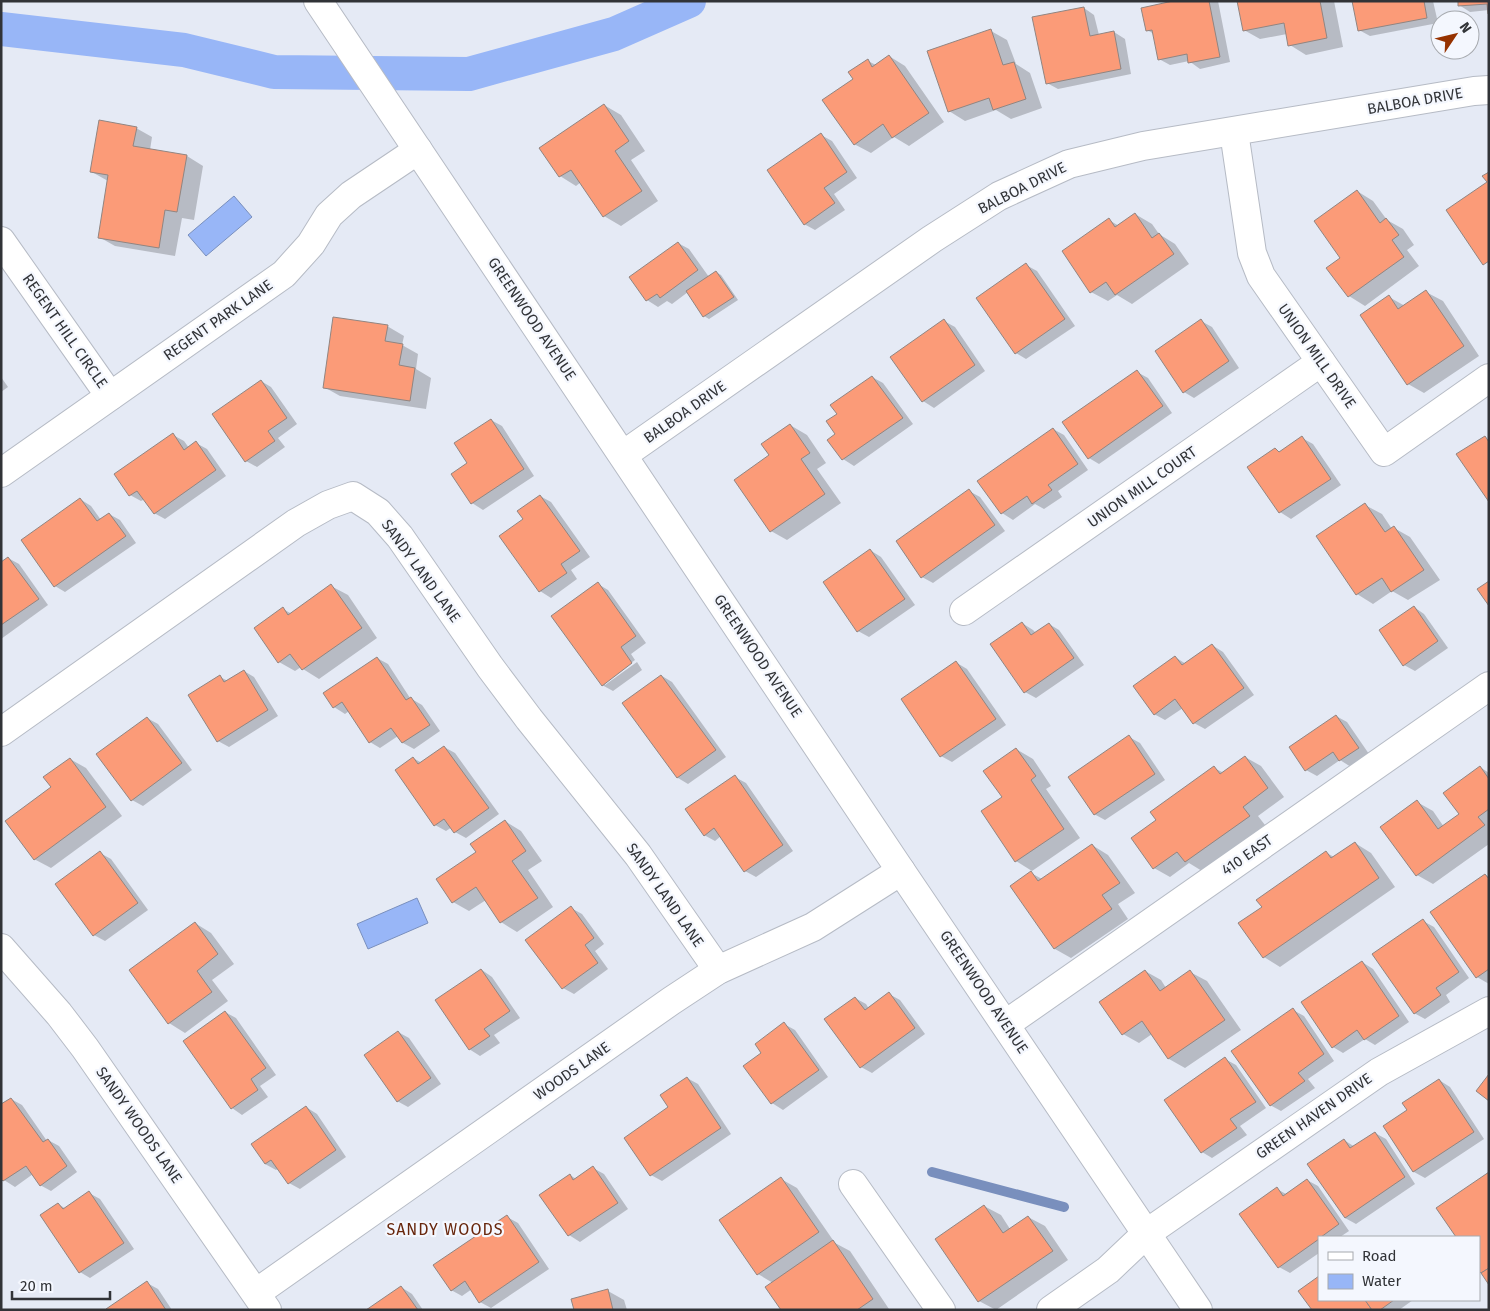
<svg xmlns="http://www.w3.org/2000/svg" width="1490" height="1311" viewBox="0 0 1490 1311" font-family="'Fira Sans',sans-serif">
<rect width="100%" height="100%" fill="#e5eaf5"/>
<g fill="#98b6f7" stroke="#798fbd">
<polygon points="234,196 252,217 206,256 188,235"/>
<polygon points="417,898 428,923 368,949 357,924"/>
</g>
<g fill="#0003">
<polygon points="1174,1 1218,1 1230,62 1200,69 1189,61 1170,65 1159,59 1154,34 1147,30"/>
<polygon points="1238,1 1334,1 1343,47 1306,55 1290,45 1287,34 1260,39 1244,30"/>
<polygon points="1354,1 1433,1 1438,23 1370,36 1359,30"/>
<polygon points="1489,1 1489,10 1470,12 1459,5"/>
<polygon points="1084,8 1094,15 1099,35 1114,32 1125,39 1131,74 1058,89 1047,83"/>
<polygon points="991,31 1007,40 1016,64 1030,73 1042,108 1011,119 996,110 965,121 949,111"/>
<polygon points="889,56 905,66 944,122 909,146 894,137 871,153 854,144 855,79 868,61 876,65"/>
<polygon points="604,105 621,115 645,151 631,160 658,201 621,226 604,216 581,182 576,186 560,176"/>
<polygon points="136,128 152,137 150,150 187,156 203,166 194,220 182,218 175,256 115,246 99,237 108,181 92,172"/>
<polygon points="821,135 832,141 857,178 834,194 845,210 815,230 804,224"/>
<polygon points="1357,191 1373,201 1387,220 1403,229 1414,245 1407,250 1419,266 1365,306 1349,296 1342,258"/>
<polygon points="1135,214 1152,224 1159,234 1175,244 1189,264 1132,304 1117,295 1108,301 1091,292 1063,251 1109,220 1119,226"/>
<polygon points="678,243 689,249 709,277 716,272 721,275 738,300 709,319 704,316 688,292 672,304 667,301 658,307 647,300 631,278"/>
<polygon points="1026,265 1037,271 1075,326 1026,359 1016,353"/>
<polygon points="1426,292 1443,301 1479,356 1424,393 1408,384 1389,297 1405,306"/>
<polygon points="944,321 955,327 985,371 934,408 923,401 892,358"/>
<polygon points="1201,321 1212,327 1239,368 1194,398 1184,392"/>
<polygon points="387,326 404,336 402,345 418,354 416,369 431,378 426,409 340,396 324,387"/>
<polygon points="1137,372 1148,378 1172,413 1099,464 1089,458"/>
<polygon points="1,377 8,387 1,392"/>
<polygon points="872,377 883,383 913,424 854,466 843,459 829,440 837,434 838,414"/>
<polygon points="261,381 271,387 297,424 278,438 285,447 257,467 246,461"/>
<polygon points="491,420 502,426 534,476 483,510 472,503 453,474 468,464"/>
<polygon points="790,425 807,435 826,463 817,469 841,503 787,540 771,531 771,455"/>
<polygon points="1053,429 1064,435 1088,470 1058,491 1062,497 1044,509 1035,504 1013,520 1002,513"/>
<polygon points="173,435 184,441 189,448 196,443 207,449 226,476 165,519 154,513 145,499 141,501 130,495"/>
<polygon points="1302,438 1313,444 1341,485 1291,519 1280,512 1249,468 1276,450 1281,453"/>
<polygon points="969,491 980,497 1005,531 933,583 922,577"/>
<polygon points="540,496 551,502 590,557 571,570 577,579 551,598 540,591 524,519"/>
<polygon points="80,499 91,506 101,520 109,514 120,520 136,543 65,592 55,586"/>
<polygon points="1365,505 1382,514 1392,529 1394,528 1410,537 1440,580 1408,600 1392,591 1373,604 1357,594 1318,536"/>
<polygon points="870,550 881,557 915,605 869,637 858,631"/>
<polygon points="8,558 19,564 48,605 1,639 1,563"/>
<polygon points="598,584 608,590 646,643 631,654 635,660 605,682 605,685 637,662 642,670 613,691 602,685"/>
<polygon points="331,586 348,595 377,638 319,679 303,669 301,667 295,671 279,662 283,609 292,614"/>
<polygon points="1414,607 1424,614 1448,648 1415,671 1404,665"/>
<polygon points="1022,623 1033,630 1036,633 1049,624 1059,630 1084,665 1036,698 1025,692"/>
<polygon points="1212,645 1223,652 1254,695 1205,729 1194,723 1183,708 1165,720 1154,714 1175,657 1186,664"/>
<polygon points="377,658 388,664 410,698 422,705 440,731 414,749 403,743 398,736 380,748 370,742 349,711 345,714 334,707 325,693"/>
<polygon points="957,663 967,669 1006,725 952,762 941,756"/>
<polygon points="244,671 254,677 278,716 229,747 218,741 220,677 228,681"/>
<polygon points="662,676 672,682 726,757 688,784 678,778"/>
<polygon points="1336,716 1347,722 1369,754 1351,767 1340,760 1317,776 1306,770"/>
<polygon points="147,718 158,724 192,770 143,806 132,800"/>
<polygon points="1129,737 1140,743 1165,780 1105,820 1094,814"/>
<polygon points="444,747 455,753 499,814 466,838 455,832 452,827 446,831 435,825 413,758 422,763"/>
<polygon points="1016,749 1033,759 1051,786 1046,789 1080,838 1032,871 1016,861 983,811 1004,797"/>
<polygon points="1245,757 1261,766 1284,797 1258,816 1265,825 1202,871 1189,863 1170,877 1154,868 1158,820 1214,768 1224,773"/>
<polygon points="70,759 86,768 122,816 51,868 34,859 53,787"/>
<polygon points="1480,767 1489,773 1489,844 1433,884 1417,875 1417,802 1433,811 1444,827 1460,815"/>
<polygon points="735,777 746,783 793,851 756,877 745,871 721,836 715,841 704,835"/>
<polygon points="505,821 521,831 542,861 528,870 553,907 517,932 501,922 486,900 469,911 453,902 478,852"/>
<polygon points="1355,843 1371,853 1395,887 1280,967 1264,957 1263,907 1327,853 1334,857"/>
<polygon points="1092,845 1108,855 1135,893 1118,904 1128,919 1071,958 1055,949 1012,886 1031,873 1042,879"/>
<polygon points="100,853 111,859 148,910 105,941 94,935"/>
<polygon points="1485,875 1489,877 1489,984 1477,977"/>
<polygon points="571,908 582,914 604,944 595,951 608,969 574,994 563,988 527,940"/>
<polygon points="1423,921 1434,927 1469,978 1446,995 1450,1002 1425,1019 1414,1013"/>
<polygon points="195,923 211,933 234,964 212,980 228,1001 185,1033 169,1023"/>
<polygon points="1362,962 1373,969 1409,1022 1375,1045 1365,1039 1343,1053 1333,1047"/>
<polygon points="482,970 492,977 520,1018 494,1035 500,1043 480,1056 469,1049"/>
<polygon points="1145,971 1161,980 1166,988 1190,972 1207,981 1241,1030 1185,1068 1169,1059 1152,1034 1139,1043 1123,1034"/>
<polygon points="889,994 900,1000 925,1034 872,1073 861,1067 826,1019 855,998 866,1004 869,1009"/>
<polygon points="1293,1010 1304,1016 1334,1061 1308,1079 1315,1088 1281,1111 1270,1105"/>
<polygon points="225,1012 236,1018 276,1075 260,1086 268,1097 242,1115 232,1108"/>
<polygon points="784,1024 795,1030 828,1077 783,1110 772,1103 745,1067 763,1054"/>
<polygon points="398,1032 409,1038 441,1084 408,1107 397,1101"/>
<polygon points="1225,1059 1236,1065 1266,1108 1240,1126 1247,1135 1212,1158 1202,1152"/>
<polygon points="687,1078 698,1084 731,1134 662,1181 651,1175 670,1107"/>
<polygon points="1439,1080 1450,1087 1484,1139 1425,1178 1414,1172 1385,1127 1409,1111"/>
<polygon points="11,1099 22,1105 47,1141 48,1140 59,1146 77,1172 51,1191 40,1185 33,1174 15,1187 4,1180 1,1177"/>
<polygon points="306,1107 317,1114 346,1157 300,1189 289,1183 279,1168 276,1170 265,1164"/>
<polygon points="1375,1133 1386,1139 1415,1184 1356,1224 1345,1218 1344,1140 1355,1147"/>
<polygon points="593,1168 604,1174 628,1209 580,1242 569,1235 570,1175 576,1179"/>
<polygon points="1489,1174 1489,1283 1479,1269 1479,1237 1457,1237 1437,1209"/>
<polygon points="781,1179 797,1188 835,1243 850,1251 889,1309 887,1310 783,1310 773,1283 758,1274 720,1220"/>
<polygon points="1307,1180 1318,1186 1349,1231 1340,1237 1319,1237 1319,1253 1290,1273 1279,1267 1277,1189 1286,1194"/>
<polygon points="89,1193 100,1199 134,1249 90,1278 80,1272 58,1204 66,1209"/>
<polygon points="984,1206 1001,1215 1010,1229 1028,1217 1045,1226 1068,1260 996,1310 979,1301"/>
<polygon points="507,1217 518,1223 549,1269 491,1308 480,1302 472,1289 462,1296 451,1290"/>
<polygon points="147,1283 158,1289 172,1310 108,1310"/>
<polygon points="401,1287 412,1294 423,1310 368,1310"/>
<polygon points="608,1291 624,1300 627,1310 575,1310"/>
<polygon points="1319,1300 1413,1300 1399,1310 1313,1310"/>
</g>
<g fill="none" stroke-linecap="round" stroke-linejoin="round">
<polyline stroke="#798fbd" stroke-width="10" points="932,1172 1064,1207"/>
<polyline stroke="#98b6f7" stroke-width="34" points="1,29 184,50 274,72 469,74 614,34 689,1"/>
</g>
<g fill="#fb9b78" stroke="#918581">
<polygon points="1209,1 1220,57 1188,63 1187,54 1158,60 1152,30 1146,31 1141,8 1173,1"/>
<polygon points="1237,1 1320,1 1327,38 1288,46 1284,23 1243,31"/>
<polygon points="1352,1 1424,1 1427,18 1358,31"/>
<polygon points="1458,1 1489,1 1489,14 1488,14 1487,4 1458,6"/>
<polygon points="1084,7 1090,36 1114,31 1121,69 1046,84 1032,17"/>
<polygon points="991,29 1003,65 1014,62 1026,99 993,110 989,98 948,112 927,51"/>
<polygon points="889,55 929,113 892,138 883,124 854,145 822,100 853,79 848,72 868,59 872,67"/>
<polygon points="604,104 629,141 615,151 642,191 603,217 571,170 559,177 539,148"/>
<polygon points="99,120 137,127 133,146 187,155 177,212 165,210 159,248 98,238 108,175 90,172"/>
<polygon points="821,133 847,172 824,188 835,203 804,225 767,170"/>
<polygon points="1489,172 1489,261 1483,265 1446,210 1487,182 1482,176"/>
<polygon points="1357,190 1380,223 1386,218 1399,235 1392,240 1404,257 1348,297 1326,268 1340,258 1314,221"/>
<polygon points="1135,213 1152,238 1159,233 1174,254 1115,295 1106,282 1090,293 1062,251 1109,218 1115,227"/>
<polygon points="678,242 698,270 660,298 657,294 646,301 629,277"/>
<polygon points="1026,263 1065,319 1015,354 976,298"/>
<polygon points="716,271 734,297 703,317 686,291"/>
<polygon points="1426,290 1464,346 1407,385 1360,315 1389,295 1398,309"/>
<polygon points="333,317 388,325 385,341 403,344 399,365 415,368 410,401 323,388"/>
<polygon points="944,319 975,365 922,402 890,357"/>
<polygon points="1201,319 1229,361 1183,393 1155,351"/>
<polygon points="1137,370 1163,406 1088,459 1062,422"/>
<polygon points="872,376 903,418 842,460 827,440 835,434 826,421 837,414 830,405"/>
<polygon points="261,380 287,418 268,431 275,441 245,462 212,414"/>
<polygon points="491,419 524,469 471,504 451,474 467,463 454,443"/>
<polygon points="790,424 810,453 801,459 825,494 770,532 734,480 769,455 761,444"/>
<polygon points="1053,428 1078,464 1048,485 1052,490 1032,504 1027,496 1001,514 977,481"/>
<polygon points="173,433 184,450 196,441 216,470 154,514 137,491 129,496 114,474"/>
<polygon points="1302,436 1331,479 1279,513 1247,467 1275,448 1279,452"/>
<polygon points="1485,436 1489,442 1489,502 1456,454"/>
<polygon points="969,489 995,525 921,578 896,541"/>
<polygon points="540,495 580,551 561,564 567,573 539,592 499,536 523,519 517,511"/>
<polygon points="80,498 97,521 109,513 126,536 54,587 21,540"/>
<polygon points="1365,503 1385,532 1394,526 1424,570 1391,592 1382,578 1356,595 1316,536"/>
<polygon points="870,549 905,599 857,632 823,582"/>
<polygon points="8,557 39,599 1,625 1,562"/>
<polygon points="1489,581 1489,606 1477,589"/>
<polygon points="598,582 636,636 621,647 632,663 602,686 551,616"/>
<polygon points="331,584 362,628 302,670 290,654 278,663 254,628 283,607 288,615"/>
<polygon points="1414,606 1438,641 1403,666 1379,630"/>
<polygon points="1022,622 1031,635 1049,623 1074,658 1024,693 990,644"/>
<polygon points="1212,644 1244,688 1193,724 1175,699 1154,715 1133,686 1175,656 1182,665"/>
<polygon points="377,657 406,700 411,697 430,725 402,743 391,728 369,743 342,702 333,708 323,693"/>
<polygon points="956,661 996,719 940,757 901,699"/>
<polygon points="244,670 268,710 217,742 188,695 220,675 224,682"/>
<polygon points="661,675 716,750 677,778 622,703"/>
<polygon points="1336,715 1359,748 1339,761 1333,752 1305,771 1289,747"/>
<polygon points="147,717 182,763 131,801 96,754"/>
<polygon points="1129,735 1155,774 1094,815 1068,777"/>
<polygon points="444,746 489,808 454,833 444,819 434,826 395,770 413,757 418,764"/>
<polygon points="1016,748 1036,776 1031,780 1064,829 1015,862 981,811 1002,797 983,771"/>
<polygon points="1245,756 1268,788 1243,807 1250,816 1185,862 1177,852 1153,869 1131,838 1156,820 1150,812 1214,766 1220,774"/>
<polygon points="70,758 106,807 34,860 5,821 51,787 43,777"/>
<polygon points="1480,766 1489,779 1489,809 1478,817 1485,825 1416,876 1380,827 1417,800 1438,829 1459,814 1443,793"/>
<polygon points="735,775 783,845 744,872 714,828 704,836 685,809"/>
<polygon points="505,820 526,851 512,861 538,898 500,923 476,887 452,903 436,879 476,852 470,844"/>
<polygon points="1355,842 1379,878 1263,958 1238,923 1262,907 1256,900 1326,851 1331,858"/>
<polygon points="1092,844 1120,883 1102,895 1112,909 1054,949 1010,886 1031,871 1038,881"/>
<polygon points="100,851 138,903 93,936 55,884"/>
<polygon points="1485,874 1489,879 1489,969 1476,978 1430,912"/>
<polygon points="571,906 594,938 585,945 598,963 562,989 525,940"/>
<polygon points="1423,919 1459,972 1436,988 1441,995 1414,1014 1372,954"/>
<polygon points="195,922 218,954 197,971 212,992 168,1024 129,970"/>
<polygon points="1362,961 1399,1016 1364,1040 1357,1030 1332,1048 1301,1002"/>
<polygon points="481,969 510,1011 484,1029 490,1036 469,1050 435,1000"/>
<polygon points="1145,970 1160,991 1190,970 1225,1020 1168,1059 1142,1021 1122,1035 1099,1002"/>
<polygon points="889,992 915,1028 860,1068 824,1019 855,997 865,1010"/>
<polygon points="1293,1008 1324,1054 1298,1073 1305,1081 1270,1106 1231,1051"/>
<polygon points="225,1011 266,1068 251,1079 258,1090 231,1109 183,1041"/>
<polygon points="784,1022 819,1070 771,1104 743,1066 761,1053 755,1044"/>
<polygon points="398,1031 431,1078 397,1102 364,1055"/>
<polygon points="1225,1057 1256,1102 1230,1119 1237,1128 1201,1153 1164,1100"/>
<polygon points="1489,1074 1489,1101 1476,1091"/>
<polygon points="687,1077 721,1128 650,1176 624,1138 668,1107 660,1095"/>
<polygon points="1439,1079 1474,1132 1413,1172 1383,1126 1407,1110 1402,1103"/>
<polygon points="11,1098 43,1142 48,1139 67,1166 40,1186 26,1166 3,1181 1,1179 1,1104"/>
<polygon points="306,1106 336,1150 288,1184 271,1160 265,1164 251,1144"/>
<polygon points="1375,1132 1405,1177 1345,1218 1307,1164 1344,1139 1350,1148"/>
<polygon points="593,1166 618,1203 568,1236 539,1195 570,1174 573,1180"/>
<polygon points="1489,1172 1489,1268 1481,1273 1479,1271 1479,1237 1456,1237 1436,1208"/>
<polygon points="781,1177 819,1232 757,1275 719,1220"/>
<polygon points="1307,1179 1339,1224 1321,1237 1319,1237 1319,1239 1278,1268 1239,1214 1277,1187 1283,1196"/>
<polygon points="89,1191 124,1243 79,1273 40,1215 58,1203 63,1209"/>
<polygon points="984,1205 1003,1233 1028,1216 1053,1251 978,1302 935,1239"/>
<polygon points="507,1215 539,1262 479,1303 465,1281 451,1291 433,1265"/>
<polygon points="833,1240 873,1299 857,1310 781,1310 765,1287"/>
<polygon points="1489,1268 1489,1285 1481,1273"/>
<polygon points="1319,1276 1319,1300 1365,1300 1372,1310 1312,1310 1298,1291"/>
<polygon points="147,1281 166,1310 106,1310 106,1309"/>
<polygon points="401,1286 418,1310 366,1310"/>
<polygon points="608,1289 613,1310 574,1310 571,1299"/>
<polygon points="1365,1300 1394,1300 1380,1310 1372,1310"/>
</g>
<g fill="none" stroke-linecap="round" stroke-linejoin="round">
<defs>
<g id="street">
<polyline points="1234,132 1252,253 1261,276 1384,452 1489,378"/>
<polyline points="1,241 110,396"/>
<polyline points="623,455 932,239 999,196 1069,164 1143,146 1474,91 1489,90"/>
<polyline points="1,473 284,274 311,244 329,215 351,195 418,150"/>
<polyline points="964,611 1321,362"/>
<polyline points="1,732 296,523 328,505 353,496 378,512 400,537 490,667 529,719 638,855 718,970"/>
<polyline points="1,948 59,1014 85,1048 267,1310"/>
<polyline points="1006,1024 1489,686"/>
<polyline points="853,1184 941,1310"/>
<polyline points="256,1293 671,1001 718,970 813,927 901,871"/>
<polyline points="1051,1310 1108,1270 1147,1233 1379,1072 1489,1011"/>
</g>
<polyline id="secondary" points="318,1 901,871 1198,1310"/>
</defs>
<use href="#street" stroke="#b6bbc5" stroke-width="30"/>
<use href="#secondary" stroke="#b6bbc5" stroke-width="30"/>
<use href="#street" stroke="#fff" stroke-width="28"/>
<use href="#secondary" stroke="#fff" stroke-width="28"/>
</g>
<g text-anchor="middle" stroke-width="4.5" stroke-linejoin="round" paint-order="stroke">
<g font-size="15" fill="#313337" stroke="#f4f7fe">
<text transform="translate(1415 101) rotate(-10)" y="5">BALBOA DRIVE</text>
<text transform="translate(1022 188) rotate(-27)" y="5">BALBOA DRIVE</text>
<text transform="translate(532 319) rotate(56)" y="5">GREENWOOD AVENUE</text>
<text transform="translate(218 320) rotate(-35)" y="5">REGENT PARK LANE</text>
<text transform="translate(65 331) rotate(55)" y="5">REGENT HILL CIRCLE</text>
<text transform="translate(1317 356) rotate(55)" y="5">UNION MILL DRIVE</text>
<text transform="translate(685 412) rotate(-35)" y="5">BALBOA DRIVE</text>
<text transform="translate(1142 487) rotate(-35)" y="5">UNION MILL COURT</text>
<text transform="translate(421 571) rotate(54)" y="5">SANDY LAND LANE</text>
<text transform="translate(758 656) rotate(56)" y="5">GREENWOOD AVENUE</text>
<text transform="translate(1247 855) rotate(-35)" y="5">410 EAST</text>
<text transform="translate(665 895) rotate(55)" y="5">SANDY LAND LANE</text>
<text transform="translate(984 992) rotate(56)" y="5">GREENWOOD AVENUE</text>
<text transform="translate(572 1071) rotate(-35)" y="5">WOODS LANE</text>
<text transform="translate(1314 1116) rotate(-35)" y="5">GREEN HAVEN DRIVE</text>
<text transform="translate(139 1125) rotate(55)" y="5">SANDY WOODS LANE</text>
</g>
<g font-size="16" letter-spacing="1" fill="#68270d" stroke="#f4f7fe">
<text x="445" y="1235">SANDY WOODS</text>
</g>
</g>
<rect width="1490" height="1311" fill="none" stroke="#313337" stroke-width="5"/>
<rect x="1318" y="1236" width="162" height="65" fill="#f4f7fe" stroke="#a6a9ae"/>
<rect x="1328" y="1252" width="25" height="8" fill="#ffffff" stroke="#a6a9ae"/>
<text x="1362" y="1261" font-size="15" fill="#313337">Road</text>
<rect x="1328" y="1274" width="25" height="15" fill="#98b6f7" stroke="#a6a9ae"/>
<text x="1362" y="1286" font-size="15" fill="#313337">Water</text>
<g transform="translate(1455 35) rotate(55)"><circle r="24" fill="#f4f7fe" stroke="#a6a9ae"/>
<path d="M0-4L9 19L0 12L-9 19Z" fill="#963200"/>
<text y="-8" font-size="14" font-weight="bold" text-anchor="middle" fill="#313337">N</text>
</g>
<path d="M12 1291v8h98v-8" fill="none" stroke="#313337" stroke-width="2.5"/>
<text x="20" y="1291" font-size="15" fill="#313337" stroke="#f4f7fe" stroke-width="4" paint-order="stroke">20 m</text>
</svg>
